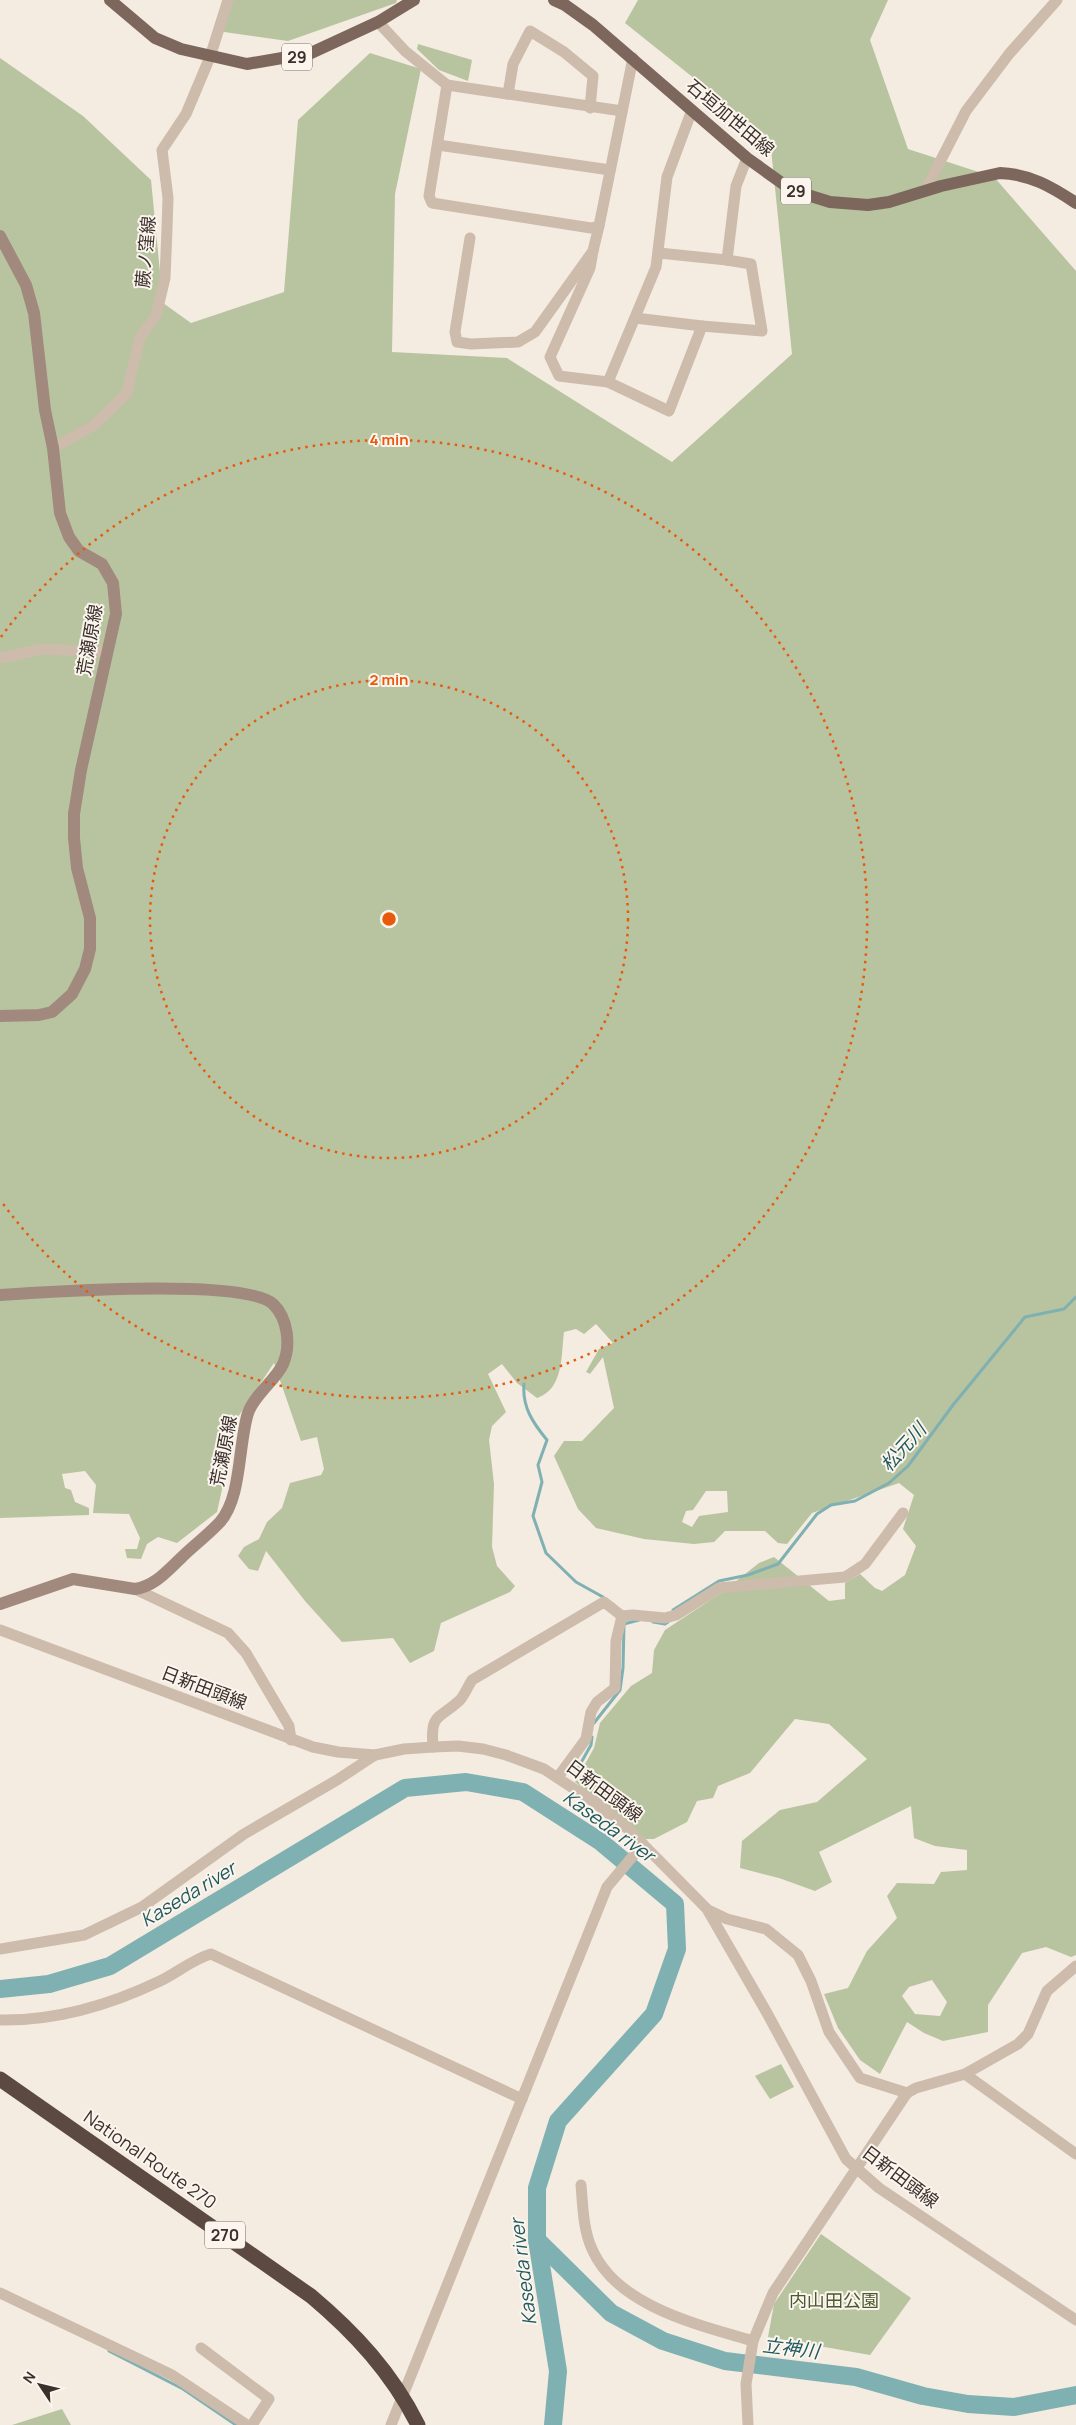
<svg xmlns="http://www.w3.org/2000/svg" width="1076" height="2425" viewBox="0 0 1076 2425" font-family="Manrope,'Noto Sans JP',sans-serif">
<rect width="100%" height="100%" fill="#f4ebe1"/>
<g fill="#b8c4a0" fill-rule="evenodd">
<polygon points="224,0 397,0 396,3 288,41 217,31"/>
<path d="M638,0h250l-18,40 38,109 86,28 82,94v1684l-5,2 -25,-10 -24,6 -34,52v27l-45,9 -19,-8 -17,-11 -27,52 -20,-14 -22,-32 -14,-34 24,-6 19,-37 30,-33 -10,-22 10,-13 37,1 7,-12 26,-2v-20l-32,-4 -21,-8 -3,-32 -92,46 13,30 -17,9 -36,-13 -39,-10 2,-27 38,-31 37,-8 50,-43 -38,-35 -34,-5 -45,54 -32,13 -5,12 -16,3 -10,21 -33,17h-9l-70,-57 19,-34 6,-25 31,-37 21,-13 2,-23 11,-20 56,-37 38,-30 15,-6 55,44 16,-2v-16l15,-9 15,14 7,3 23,-16 11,-29 -13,-17 11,-34 -15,-12 -87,30 -25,31 -9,-1 -13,-12h-40l-11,11 -20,2 -50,-5 -48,-11 -18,-19 -24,-53 10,-15h18l32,-33 -11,-51 -13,17 -4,-2 13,-23 14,-6 -17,-19 -12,10 -8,-5 -12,3c-3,23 0,57 -27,66l-20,-15 -15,-19 -14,10 18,38 -14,14 -3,14 5,44 -2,63 5,19 18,20 -5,6 -69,31 -7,28 -24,12 -17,-25 -51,4 -37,-41 -39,-50 -8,20 -9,-2 -11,-13 6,-9 15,-8 8,-17 15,-14 8,-25 31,-8 3,-6 -7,-32 -16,4 -27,-78 -36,54 -21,95 -40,31 -19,-6 -11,7 -6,15 -14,-1 -2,-9h12l3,-11 -11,-24 -36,-1 3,-28 -11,-14 -23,3 3,14 6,2 4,12 14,6v7l-89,3v-1460l83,58 68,64 12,123 28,20 93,-31 14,-172 72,-67 51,16 -26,125 -3,158 115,6 165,104 120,-108 -22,-215 -145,-116zM706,1491h21l1,21 -29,4 -7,11 -10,-5 4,-11 7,-1zM932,1980l15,22 -7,14 -25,-2 -13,-18 7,-9z"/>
<polygon points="418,44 472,60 468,81 439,70 417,49"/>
<polygon points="781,2064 794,2087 770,2099 755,2076"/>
<polygon points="821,2234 911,2298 870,2355 768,2337 774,2304"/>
<polygon points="62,2409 71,2425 12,2425"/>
</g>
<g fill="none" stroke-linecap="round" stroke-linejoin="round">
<g stroke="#7fb0b2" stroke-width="3">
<path d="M524,1384c-2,23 9,39 23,56l-9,25 4,17 -9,34 13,37 30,29 27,15"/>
<polyline points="673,1610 719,1581 748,1575 778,1564 817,1514 831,1505 855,1501 889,1483 908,1466 953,1405 1025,1317 1064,1309 1076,1297"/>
<polyline points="653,1622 665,1624 668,1622"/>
<polyline points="594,1723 620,1690 623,1668 624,1624 639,1620"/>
<polyline points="578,1768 591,1745 592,1737"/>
<polyline points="109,2351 183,2389 236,2425"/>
</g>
<g stroke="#7fb0b2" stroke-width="18">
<polyline points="0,1989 49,1984 110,1966 405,1788 466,1782 523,1792 601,1842 675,1904 677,1949 654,2014 558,2121 537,2188 537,2240 558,2371 553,2425"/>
<polyline points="537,2240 611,2313 663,2341 725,2361 856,2377 923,2396 968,2404 1014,2407 1076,2395"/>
</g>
<g stroke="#cdbbac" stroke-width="11">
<polyline points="378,22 405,51 447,85 622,111"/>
<polyline points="447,85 429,196 432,203 591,228 599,226 633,58"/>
<polyline points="508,94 513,64 530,31 564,52 593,76 590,108"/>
<polyline points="438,145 610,170"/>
<polyline points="925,191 966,111 1009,54 1057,0"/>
<polyline points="470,238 455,332 457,342 471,344 518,342 535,332 593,251 599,226"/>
<polyline points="593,251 590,268 550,357 559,376 608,382 669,411 702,326 762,331 751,264 727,260 736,186 747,158"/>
<polyline points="659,253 727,260"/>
<polyline points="635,318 702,326"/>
<polyline points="608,382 656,267 667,177 692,110"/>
<polyline points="53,448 93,426 127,393 140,337 156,316 165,278 167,229 168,198 162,150 186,114 210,57 228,0"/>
<polyline points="0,658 42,649 107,652"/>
<polyline points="135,1589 228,1633 246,1653 289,1726 291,1740"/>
<polyline points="0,1630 313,1747 338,1752 375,1755 404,1749 433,1747 458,1746 483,1749 506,1755 544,1769 594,1802 629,1830 707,1909 767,2013 846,2159 879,2188 1076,2320"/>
<path d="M433,1747c-3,-35 6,-27 27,-47 5,-6 8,-14 12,-20l132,-78 18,14 11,-1 32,3 11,-3 43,-27 126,-11 20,-13 38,-51"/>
<polyline points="558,1777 586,1739 591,1712 597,1702 615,1688 616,1641 622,1616"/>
<polyline points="708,1910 727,1919 766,1929 798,1955 811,1981 829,2032 860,2078 907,2093"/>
<polyline points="0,1949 84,1935 142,1907 244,1834 337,1780 375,1755"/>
<path d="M0,2020c56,1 110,-15 160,-39 17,-8 33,-22 51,-27l311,145"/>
<polyline points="965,2074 1076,2154"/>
<path d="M581,2185c2,22 2,44 11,64 25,58 108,76 161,92"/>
<polyline points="0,2293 172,2375 247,2425"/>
<polyline points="201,2348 269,2399 252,2425"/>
<polyline points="391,2425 607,1887 643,1844"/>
<polyline points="748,2425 746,2384 753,2341 773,2293 907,2093 916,2088 965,2074 1018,2044 1028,2034 1047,1991 1076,1966"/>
</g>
<g stroke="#a18a7d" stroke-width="12">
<polyline points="0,236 26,285 34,313 45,410 53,448 60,513 69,537 79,551 102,564 113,583 116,614 81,770 74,814 74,838 77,868 90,918 90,949 85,969 72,994 52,1012 39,1015 0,1016"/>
<path d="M0,1295c48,-3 243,-17 273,9 15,14 18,42 10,60 -7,16 -29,31 -35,49 -10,32 -6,84 -28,109 -12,13 -27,24 -39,36 -14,13 -26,28 -46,31l-62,-10 -73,25"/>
</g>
<g stroke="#7d675c" stroke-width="12">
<polyline points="110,0 155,38 181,49 247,64 311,53 378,22 414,0"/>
<path d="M554,0l11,5 28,20 154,133 39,28 15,7 29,9 38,3 21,-3 52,-16 59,-13c30,1 52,14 76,30"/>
</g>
<path stroke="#5c4a42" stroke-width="15" d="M0,2079l311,217c44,37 81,77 107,129"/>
</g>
<g fill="none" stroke="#e8590c" stroke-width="2.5" stroke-dasharray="2.5 5">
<circle cx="389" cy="919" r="239"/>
<path d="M1 637A479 479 0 1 1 1 1201"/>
</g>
<g text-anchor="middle" stroke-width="4" stroke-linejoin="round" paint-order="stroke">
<g fill="#fbf5ee" stroke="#756b66" stroke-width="1">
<rect x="282" y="43.5" width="30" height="27" rx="4"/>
<rect x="781" y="177.5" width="30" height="27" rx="4"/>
<rect x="205" y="2221.5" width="40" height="27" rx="4"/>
</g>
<g font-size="16" font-weight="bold" fill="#3b302b">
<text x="297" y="63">29</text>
<text x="796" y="197">29</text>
<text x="225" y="2241">270</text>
</g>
<g font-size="18" fill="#3b302b" stroke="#fbf5ee">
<text transform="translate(730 118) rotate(40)" y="6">石垣加世田線</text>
<text transform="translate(146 252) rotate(-85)" y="6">蕨ノ窪線</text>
<text transform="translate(90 640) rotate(-80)" y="6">荒瀬原線</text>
<text transform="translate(224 1451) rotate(-79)" y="6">荒瀬原線</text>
<text transform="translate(204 1688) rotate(21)" y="6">日新田頭線</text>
<text transform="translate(604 1791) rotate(37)" y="6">日新田頭線</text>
<text transform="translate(150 2160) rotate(35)" y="6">National Route 270</text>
<text transform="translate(900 2177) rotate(37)" y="6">日新田頭線</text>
</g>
<g font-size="18" fill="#4a5a2e" stroke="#fbf5ee">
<text x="834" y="2307">内山田公園</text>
</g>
<g font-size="19" font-style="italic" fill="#1f5a5e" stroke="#fbf5ee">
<text transform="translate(903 1447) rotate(-48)" y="7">松元川</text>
<text transform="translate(609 1826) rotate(36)" y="7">Kaseda river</text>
<text transform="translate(188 1894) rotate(-31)" y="7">Kaseda river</text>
<text transform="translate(523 2272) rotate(-97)" y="7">Kaseda river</text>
<text transform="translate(791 2348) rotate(7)" y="7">立神川</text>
</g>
</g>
<circle cx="389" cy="919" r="8" fill="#e8590c" stroke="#fbf5ee" stroke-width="2.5"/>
<g font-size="15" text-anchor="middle" font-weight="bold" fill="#e8590c" stroke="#fbf5ee" stroke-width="4" stroke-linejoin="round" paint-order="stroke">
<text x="389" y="445">4 min</text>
<text x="389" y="685">2 min</text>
</g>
<g transform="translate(40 2385) rotate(305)" stroke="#fbf5ee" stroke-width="4" paint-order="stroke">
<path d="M0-4L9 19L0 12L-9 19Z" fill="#3b302b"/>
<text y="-8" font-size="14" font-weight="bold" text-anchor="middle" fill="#3b302b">N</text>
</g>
</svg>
